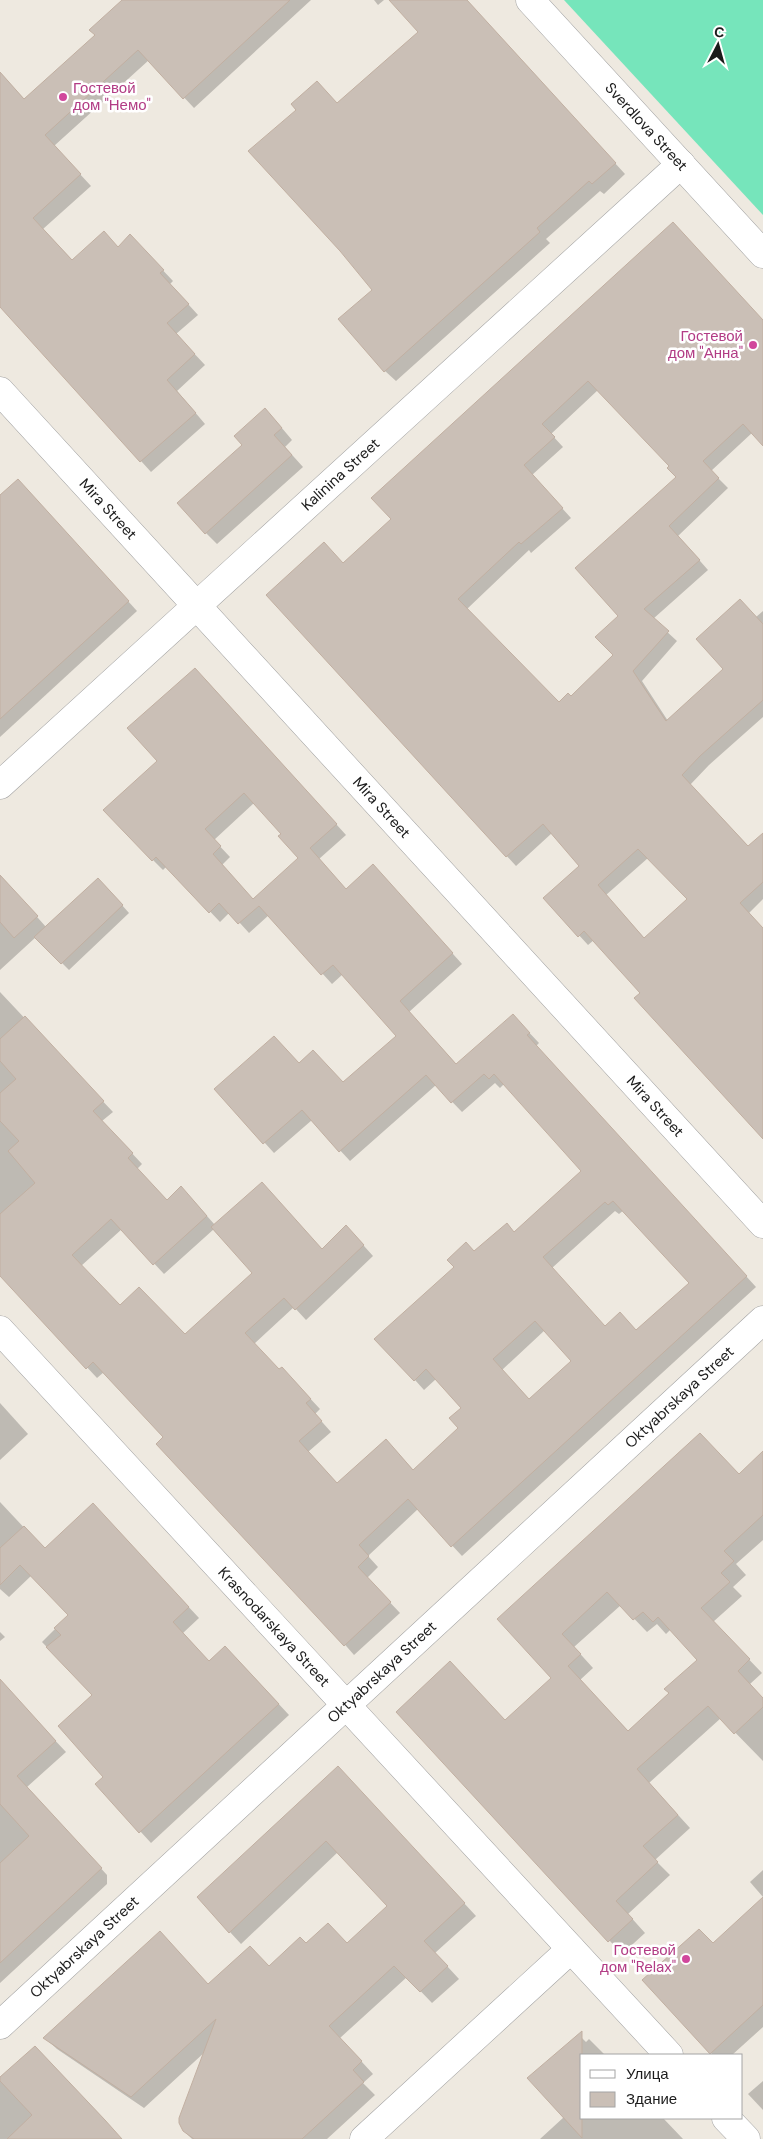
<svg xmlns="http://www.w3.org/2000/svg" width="763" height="2139" viewBox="0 0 763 2139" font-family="'DM Sans',sans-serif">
<rect width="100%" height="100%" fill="#eee9e0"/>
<polygon fill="#76e5bb" points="564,0 763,0 763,215"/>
<g fill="#0003" fill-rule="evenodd">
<polygon points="139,0 311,0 194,108 149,60 54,146 91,186 43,229 73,261 118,248 141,247 173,281 170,284 198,315 176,334 205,365 177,391 205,424 151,472 0,305 0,73 25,100"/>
<polygon points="374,0 384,0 378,5"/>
<polygon points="391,0 466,0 625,174 604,194 600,191 546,239 550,243 396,381 385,371 374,290 337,104 420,32"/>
<path d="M673,223l90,98v123l-10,-12 -42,39 17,17 -50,48 30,34 -55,49 24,22 -35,40 26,40 57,-52 31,-52 7,-6v106l-54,48 -19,20 59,62 14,5v47l-14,14 14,16v208l-121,-144 -48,-53 -6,5 -43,-47 36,-32 -29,-33 -36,33 -248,-271 75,-31 50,-45zM598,390l73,76 7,11 -58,139 -6,40 -43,41 -12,6 -92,-94 62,-59 2,3 40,-35 -39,-43 31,-28 -12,-13zM648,858l41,41 -44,40 -39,-44z"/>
<polygon points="276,421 292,440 285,447 303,467 217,544 206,533"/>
<polygon points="27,490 137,611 0,737 0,496"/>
<path d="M205,679l141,156 -27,24 27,31 37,-14 79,88 -53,48 48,53 66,-39 16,17 -3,3 220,241 -294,269 -44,-47 -50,47 10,11 -11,11 33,35 -46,42 -190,-218 -60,-65 -7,6 -97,-104v-282l113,120 -11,9 40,43 -5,5 30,32 24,-3 24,27 107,25 34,-13 17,19 -67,64 -12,-13 -40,37 25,27 13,8 28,30 -5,5 16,18 -23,20 29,32 49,-44 28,31 46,-43 3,-20 -27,-29 -12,11 -9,-10 60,-128 40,-19 68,-62 -79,-87 -4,4 -5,-5 -33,29 -26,-27 -86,76 -38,-41 -38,33 -58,-64 83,-25 45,20 54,-48 -55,-62 -11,10 -63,-69 -20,18 -19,-21 -10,10 -53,-56 -4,4 -10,-10 5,-99zM254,803l29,31 17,25 -47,41 -31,-35 8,-8 -16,-17zM624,1210l66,73 -54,48 -31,-4 -53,-59 63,-57 4,3zM122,1229l42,45 50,-45 40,45 -69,61 -65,-29 -39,-40zM545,1330l28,31 -43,39 -28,-30z"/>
<polygon points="0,875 46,927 105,886 129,913 69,970 36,937 0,970"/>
<polygon points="0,1403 28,1434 0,1460"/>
<path d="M739,1475l24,14v51l-27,24 10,11 -13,12 9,9 -29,26 49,51 -12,11 13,15v62l-42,-43 -72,65 41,45 -35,32 15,15 -42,39 17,19 -23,21 -224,-242 107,9 48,-43 -54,-59zM621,1605l26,27 10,-8 9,10 5,-5 28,31 -29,33 -41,39 -49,-52 13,-12 -19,-21z"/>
<polygon points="0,1502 45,1550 104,1516 199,1618 183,1633 209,1662 236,1658 289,1715 151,1843 97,1784 104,1777 93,1695 42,1642 69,1615 32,1575 9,1597 0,1589"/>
<polygon points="0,1632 5,1637 0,1641"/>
<polygon points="34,1718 66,1752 27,1787 107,1875 107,1884 0,1983 0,1728"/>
<polygon points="350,1780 476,1916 435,1953 459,1979 432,2003 407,1977 340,2038 373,2074 363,2083 375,2095 327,2139 192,2139 184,2131 206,2051 144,2108 57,2049 45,2038 269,1967 306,1945 347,1944 389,1906 338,1852 241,1944 230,1932"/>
<polygon points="763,1870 763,1897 750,1882"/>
<polygon points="763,1913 763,2027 732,2055 713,2055 644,1980 713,1944"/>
<polygon points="579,2035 586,2042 589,2039 605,2055 582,2055 582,2118 663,2118 683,2139 540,2139 564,2117"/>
<polygon points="0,2079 122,2139 0,2139"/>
<polygon points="763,2081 763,2110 748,2094"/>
</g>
<g fill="#cabfb6" stroke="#c1afa1" fill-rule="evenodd">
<polygon points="122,0 290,0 183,99 138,50 45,135 81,174 33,218 72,260 104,231 118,247 130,234 164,270 160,273 189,304 167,323 195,354 167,380 196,413 140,462 0,307 0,72 24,99 95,35 89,30"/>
<polygon points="389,0 467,0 616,163 592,184 589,181 537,228 540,232 384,372 338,319 372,290 340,251 248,151 296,110 291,104 317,81 337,103 418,32"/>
<path d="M673,222l90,98v126l-20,-22 -40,37 16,17 -50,48 31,34 -56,49 25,22 -36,40 33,50 57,-52 -27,-30 44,-40 23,25v76l-63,56 -18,19 66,71 15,-13v49l-23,21 23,25v211l-129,-141 6,-5 -56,-62 -6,6 -35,-39 36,-32 -36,-42 -37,33 -240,-262 58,-53 19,21 48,-44 -20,-21zM588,381l81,85 -2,2 9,9 -101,91 43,48 -23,21 18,18 -42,41 -3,-3 -9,9 -101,-103 61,-57 2,2 42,-36 -39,-43 31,-28 -13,-13zM638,849l49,50 -43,39 -46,-53z"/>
<polygon points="265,408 282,428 274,435 292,455 205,534 177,503 242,445 234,436"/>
<polygon points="18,479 129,601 0,719 0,495"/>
<path d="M195,668l142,156 -27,24 36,41 27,-25 80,89 -53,48 56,63 57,-50 17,19 -3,2 220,241 -296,271 -43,-48 -49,46 10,11 -11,11 33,35 -47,44 -188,-202 7,-7 -70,-75 -7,7 -86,-93v-62l35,-31 -27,-32 11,-10 -19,-20v-28l16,-14 -16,-18v-22l25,-23 79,85 -11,10 40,42 -5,5 39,42 14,-14 26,30 -54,49 -42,-46 -39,36 48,50 19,-18 46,47 67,-61 -41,-46 51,-45 60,67 24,-24 18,20 -69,65 -11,-12 -39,35 34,36 3,-2 29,32 -5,4 16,18 -23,20 38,42 49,-44 27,31 45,-42 -9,-10 12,-10 -35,-39 -12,12 -40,-42 80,-72 -7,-7 19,-18 8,9 33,-28 7,9 67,-61 -87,-97 -5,5 -5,-5 -33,29 -25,-28 -87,77 -37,-42 -39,34 -49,-55 60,-53 25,27 14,-13 30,32 53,-46 -63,-71 -12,10 -62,-69 -21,18 -19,-21 -10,10 -53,-56 -4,4 -49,-51 54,-49 -30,-33zM244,793l37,41 -3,2 20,22 -45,41 -40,-45 8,-8 -16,-17zM613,1201l76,82 -53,47 -16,-18 -15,14 -62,-69 62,-55 3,3zM535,1321l36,40 -42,38 -36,-40z"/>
<polygon points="0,875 38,916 14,938 0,922"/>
<polygon points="98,878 123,905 61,964 34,937"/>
<path d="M700,1433l39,41 24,-23v64l-39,36 10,10 -13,12 9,9 -29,26 49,51 -12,12 25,27v9l-29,27 -26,-28 -71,63 41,46 -35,31 15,16 -42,39 17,18 -25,23 -212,-230 54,-51 55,59 46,-42 -54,-59zM607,1592l26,28 10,-8 10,10 5,-5 39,43 -33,29 5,4 -41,38 -60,-65 13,-12 -19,-20z"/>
<polygon points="93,1503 189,1607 173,1622 209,1661 225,1646 279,1704 139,1833 95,1784 103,1777 58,1726 92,1695 46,1647 61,1635 54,1628 68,1615 20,1565 0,1585 0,1548 24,1526 45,1548"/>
<polygon points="0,1679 56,1741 17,1776 102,1868 0,1963 0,1863 29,1836 0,1804"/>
<polygon points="338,1766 465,1903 424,1941 448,1966 420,1992 394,1966 329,2026 362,2061 353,2070 364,2082 302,2139 194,2139 183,2131 179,2123 179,2118 216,2019 131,2097 43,2038 160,1931 208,1984 250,1946 269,1966 300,1937 306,1943 328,1923 347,1943 387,1906 326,1841 229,1933 197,1897"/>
<polygon points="763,1897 763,2005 710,2054 642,1980 699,1929 713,1943"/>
<polygon points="582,2031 582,2138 527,2078"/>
<polygon points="35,2046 105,2120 122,2139 7,2139 32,2115 0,2081 0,2077"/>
</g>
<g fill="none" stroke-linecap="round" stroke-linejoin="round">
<defs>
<g id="minor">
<path id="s1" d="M530,0l233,254"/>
<path id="s2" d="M0,391l763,833"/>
<path id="s3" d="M0,785l681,-621"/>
<path id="s4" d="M0,1330l669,725"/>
<path id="s5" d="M0,2025l763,-705"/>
<polyline points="726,2118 746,2139"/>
<polyline points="364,2139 571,1949"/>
</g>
</defs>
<use href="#minor" stroke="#a2a2a2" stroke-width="29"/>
<use href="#minor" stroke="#fff" stroke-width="28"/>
</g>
<g fill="#d1479c" stroke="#fff" stroke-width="2">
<circle cx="63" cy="97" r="5"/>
<circle cx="753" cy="345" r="5"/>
<circle cx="686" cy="1959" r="5"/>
</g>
<g text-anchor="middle" stroke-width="5" stroke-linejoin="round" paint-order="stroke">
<g font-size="15" fill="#b23c85" stroke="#fff" text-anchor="end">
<text x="73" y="93" text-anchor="start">Гостевой<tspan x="73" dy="17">дом "Немо"</tspan></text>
<text x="743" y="341">Гостевой<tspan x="743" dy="17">дом "Анна"</tspan></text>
<text x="676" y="1955">Гостевой<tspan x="676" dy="17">дом "Relax"</tspan></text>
</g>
<g font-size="15" fill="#1b1b1b" stroke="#fff">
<text dy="5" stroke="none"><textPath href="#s1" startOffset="172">Sverdlova Street</textPath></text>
<text dy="5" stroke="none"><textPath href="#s3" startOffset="461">Kalinina Street</textPath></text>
<text dy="5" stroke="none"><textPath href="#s2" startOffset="160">Mira Street</textPath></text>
<text dy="5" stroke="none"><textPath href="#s2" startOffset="565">Mira Street</textPath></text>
<text dy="5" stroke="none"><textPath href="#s2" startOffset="970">Mira Street</textPath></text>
<text dy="5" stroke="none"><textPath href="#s5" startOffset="925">Oktyabrskaya Street</textPath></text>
<text dy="5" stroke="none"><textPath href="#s4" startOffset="404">Krasnodarskaya Street</textPath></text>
<text dy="5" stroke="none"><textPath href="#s5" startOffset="520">Oktyabrskaya Street</textPath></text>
<text dy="5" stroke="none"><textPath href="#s5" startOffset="115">Oktyabrskaya Street</textPath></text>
</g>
</g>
<rect x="580" y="2054" width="162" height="65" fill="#ffffff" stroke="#a4a4a4"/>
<rect x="590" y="2070" width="25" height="8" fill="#ffffff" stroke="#a4a4a4"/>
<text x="626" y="2079" font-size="15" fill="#1b1b1b">Улица</text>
<rect x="590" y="2092" width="25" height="15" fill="#cabfb6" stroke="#a4a4a4"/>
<text x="626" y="2104" font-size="15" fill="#1b1b1b">Здание</text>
<g transform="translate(718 45) rotate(6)" stroke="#ffffff" stroke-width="4" paint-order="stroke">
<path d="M0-4L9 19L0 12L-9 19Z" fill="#1b1b1b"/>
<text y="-8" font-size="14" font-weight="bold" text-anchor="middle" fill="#1b1b1b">С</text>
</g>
</svg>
